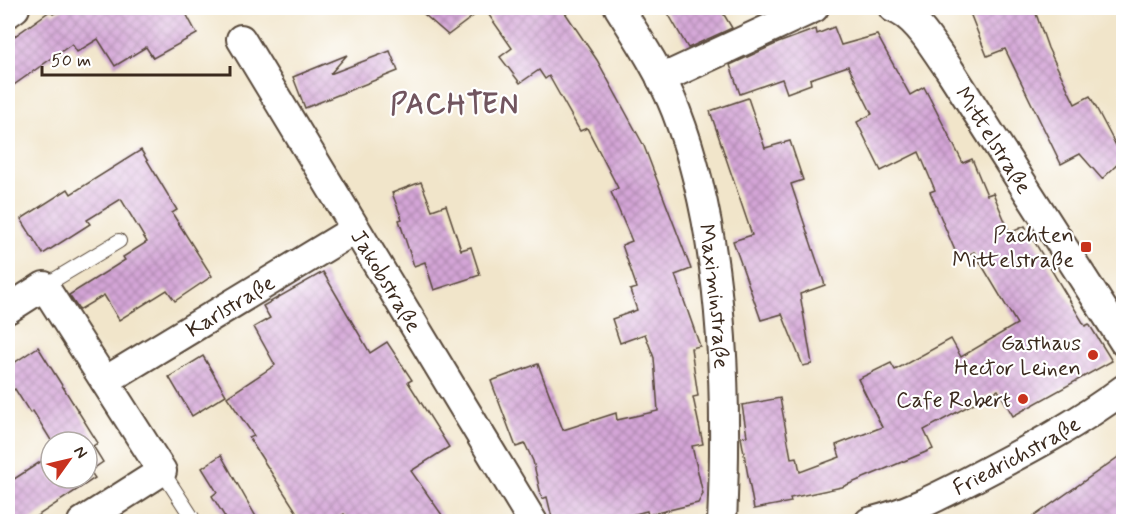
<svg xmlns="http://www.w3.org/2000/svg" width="1131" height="529" viewBox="0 0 1131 529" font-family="Mynerve,sans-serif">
<defs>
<pattern id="building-cross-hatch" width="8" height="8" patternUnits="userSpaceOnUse" patternTransform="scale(1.5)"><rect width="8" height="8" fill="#d4a5d7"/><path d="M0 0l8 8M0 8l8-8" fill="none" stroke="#ad87ae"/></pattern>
</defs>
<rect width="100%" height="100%" fill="#fff"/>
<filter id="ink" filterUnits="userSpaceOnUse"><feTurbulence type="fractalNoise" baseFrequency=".0167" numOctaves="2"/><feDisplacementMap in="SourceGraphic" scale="12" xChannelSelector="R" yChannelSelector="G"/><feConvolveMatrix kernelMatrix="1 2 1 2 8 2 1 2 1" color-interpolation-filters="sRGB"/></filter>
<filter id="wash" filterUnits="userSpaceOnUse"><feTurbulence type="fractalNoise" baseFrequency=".008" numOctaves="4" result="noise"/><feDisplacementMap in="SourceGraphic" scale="24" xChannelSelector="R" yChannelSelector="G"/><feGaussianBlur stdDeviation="1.35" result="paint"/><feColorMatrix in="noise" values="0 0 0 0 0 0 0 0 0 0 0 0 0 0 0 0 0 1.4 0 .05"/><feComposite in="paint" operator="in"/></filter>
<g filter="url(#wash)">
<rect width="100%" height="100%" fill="#f1e5ca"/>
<g id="blocks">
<g fill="url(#building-cross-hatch)">
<polygon points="64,8 183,8 197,34 153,58 146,47 115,66 98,39 77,52 72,44 8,89 8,41 50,11 53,14"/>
<polygon points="417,8 484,8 448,35"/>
<polygon points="484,8 562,8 597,60 644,146 691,269 675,275 700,346 691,348 698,396 693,397 703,444 692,446 703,494 698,503 648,515 647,511 604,522 553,522 547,497 542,499 533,461 525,444 516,447 491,381 538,364 563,430 616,413 617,420 658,411 654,358 645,334 620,343 612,319 637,310 630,290 637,288 622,245 632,241 611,192 618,188 587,128 580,131 549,76 545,79 539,70 520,83 500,57 512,48"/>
<polygon points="665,8 720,8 732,28 688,48"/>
<polygon points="968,8 1034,8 1048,48 1075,104 1090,96 1123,159 1102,179 1080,154 1061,164 1005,49 987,56"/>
<polygon points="834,27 841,45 877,35 910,95 924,87 963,163 972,159 987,195 993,193 1010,233 1025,226 1085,326 1089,324 1112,361 1013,416 998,390 924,430 933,449 842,487 790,498 791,502 754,509 741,437 747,436 742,405 780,398 791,458 797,457 800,472 840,457 836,445 882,427 858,379 891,363 895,370 951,339 961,357 1017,324 974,252 959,260 930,192 935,190 919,152 881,171 857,122 872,114 848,66 810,79 811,84 787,93 782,79 740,94 730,65 778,43 816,29 817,34"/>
<polygon points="390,51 398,71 305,108 293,77 347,55 330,74"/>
<polygon points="748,98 765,148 790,141 803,180 791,184 825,285 800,294 812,364 803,366 782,314 761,320 733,241 752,235 710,111"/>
<polygon points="141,150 177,210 172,213 212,276 175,301 167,290 119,320 104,295 79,310 69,295 125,260 123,257 147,242 121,199 87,220 90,224 43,254 21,219 68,189 71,194"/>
<polygon points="421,182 432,210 446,205 461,250 471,247 480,275 434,290 425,262 414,266 399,220 402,219 392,193"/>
<polygon points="323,272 370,353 387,342 412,380 408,382 449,447 411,471 447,522 349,522 344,514 331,522 303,522 249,438 254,436 227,397 275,365 254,327 270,318 263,306"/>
<polygon points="38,347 98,443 93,446 103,462 90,471 95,478 28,522 8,522 8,483 51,455 51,478 87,478 87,442 52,442 33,411 30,413 15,389 8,393 8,367"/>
<polygon points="203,356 226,395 192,416 169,377"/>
<polygon points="1124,453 1124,515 1115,522 1026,522"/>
<polygon points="221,455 259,522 228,522 212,496 217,492 202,468"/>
</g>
</g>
</g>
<g filter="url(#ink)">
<use href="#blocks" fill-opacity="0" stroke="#564638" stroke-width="1.5"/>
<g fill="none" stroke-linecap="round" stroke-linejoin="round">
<defs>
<g id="service">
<polyline points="44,286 119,241"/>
<polyline points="162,471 195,522"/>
</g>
<g id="minor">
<path id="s1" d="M619,8c21,33 43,67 57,103 47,121 52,282 46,411"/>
<path id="s2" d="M893,8c25,9 41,41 56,61l175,273"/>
<polyline points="8,13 15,8"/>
<path id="s3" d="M241,39l292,483"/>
<polyline points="661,79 814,8"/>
<polyline points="8,309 44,286 162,471 82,522"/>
<path id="s4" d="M105,381l249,-151"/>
<path id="s5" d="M869,522c39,-9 74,-28 109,-46 50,-26 101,-53 146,-87"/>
</g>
</defs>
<use href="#service" stroke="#564638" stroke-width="16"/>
<use href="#minor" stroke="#564638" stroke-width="32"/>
<use href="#service" stroke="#fff" stroke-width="14"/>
<use href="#minor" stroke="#fff" stroke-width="28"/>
</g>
</g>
<g fill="#c8321e" stroke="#fff" stroke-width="2">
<rect x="1080" y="241" width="12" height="12" rx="3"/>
<circle cx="1093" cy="355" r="6"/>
<circle cx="1023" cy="399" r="6"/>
</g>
<g text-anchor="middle" stroke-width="4.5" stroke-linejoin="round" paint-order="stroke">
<g font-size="22" fill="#3b2a1e" stroke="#fff">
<text dy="8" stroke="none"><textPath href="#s2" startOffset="168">Mittelstraße</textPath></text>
<text dy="8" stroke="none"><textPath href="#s3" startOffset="282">Jakobstraße</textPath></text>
<text dy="8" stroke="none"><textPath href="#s1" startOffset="308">Maximinstraße</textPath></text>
<text dy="8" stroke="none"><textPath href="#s4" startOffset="146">Karlstraße</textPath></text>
<text dy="8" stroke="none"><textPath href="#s5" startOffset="162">Friedrichstraße</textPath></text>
</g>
<g font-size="22" fill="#3b2a1e" stroke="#fff" text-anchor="end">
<text x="1074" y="242">Pachten<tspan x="1074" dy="25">Mittelstraße</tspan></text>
<text x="1081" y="350">Gasthaus<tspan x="1081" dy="25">Hector Leinen</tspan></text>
<text x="1011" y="407">Cafe Robert</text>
</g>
<g font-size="28" font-weight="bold" letter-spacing="1.5" fill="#71555f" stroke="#fff">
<text x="455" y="113">PACHTEN</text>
</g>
</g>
<rect width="1131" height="529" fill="none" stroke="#fff" stroke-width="30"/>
<g transform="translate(69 460) rotate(56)"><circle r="28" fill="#ffffff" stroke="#b1aaa5" stroke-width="1.5"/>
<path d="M0-4.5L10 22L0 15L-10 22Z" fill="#c8321e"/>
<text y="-9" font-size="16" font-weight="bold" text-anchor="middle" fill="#3b2a1e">N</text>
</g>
<path d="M42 66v9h188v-9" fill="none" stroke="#3b2a1e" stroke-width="3"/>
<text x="51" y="66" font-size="18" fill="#3b2a1e" stroke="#ffffff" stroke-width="4.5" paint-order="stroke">50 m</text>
</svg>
